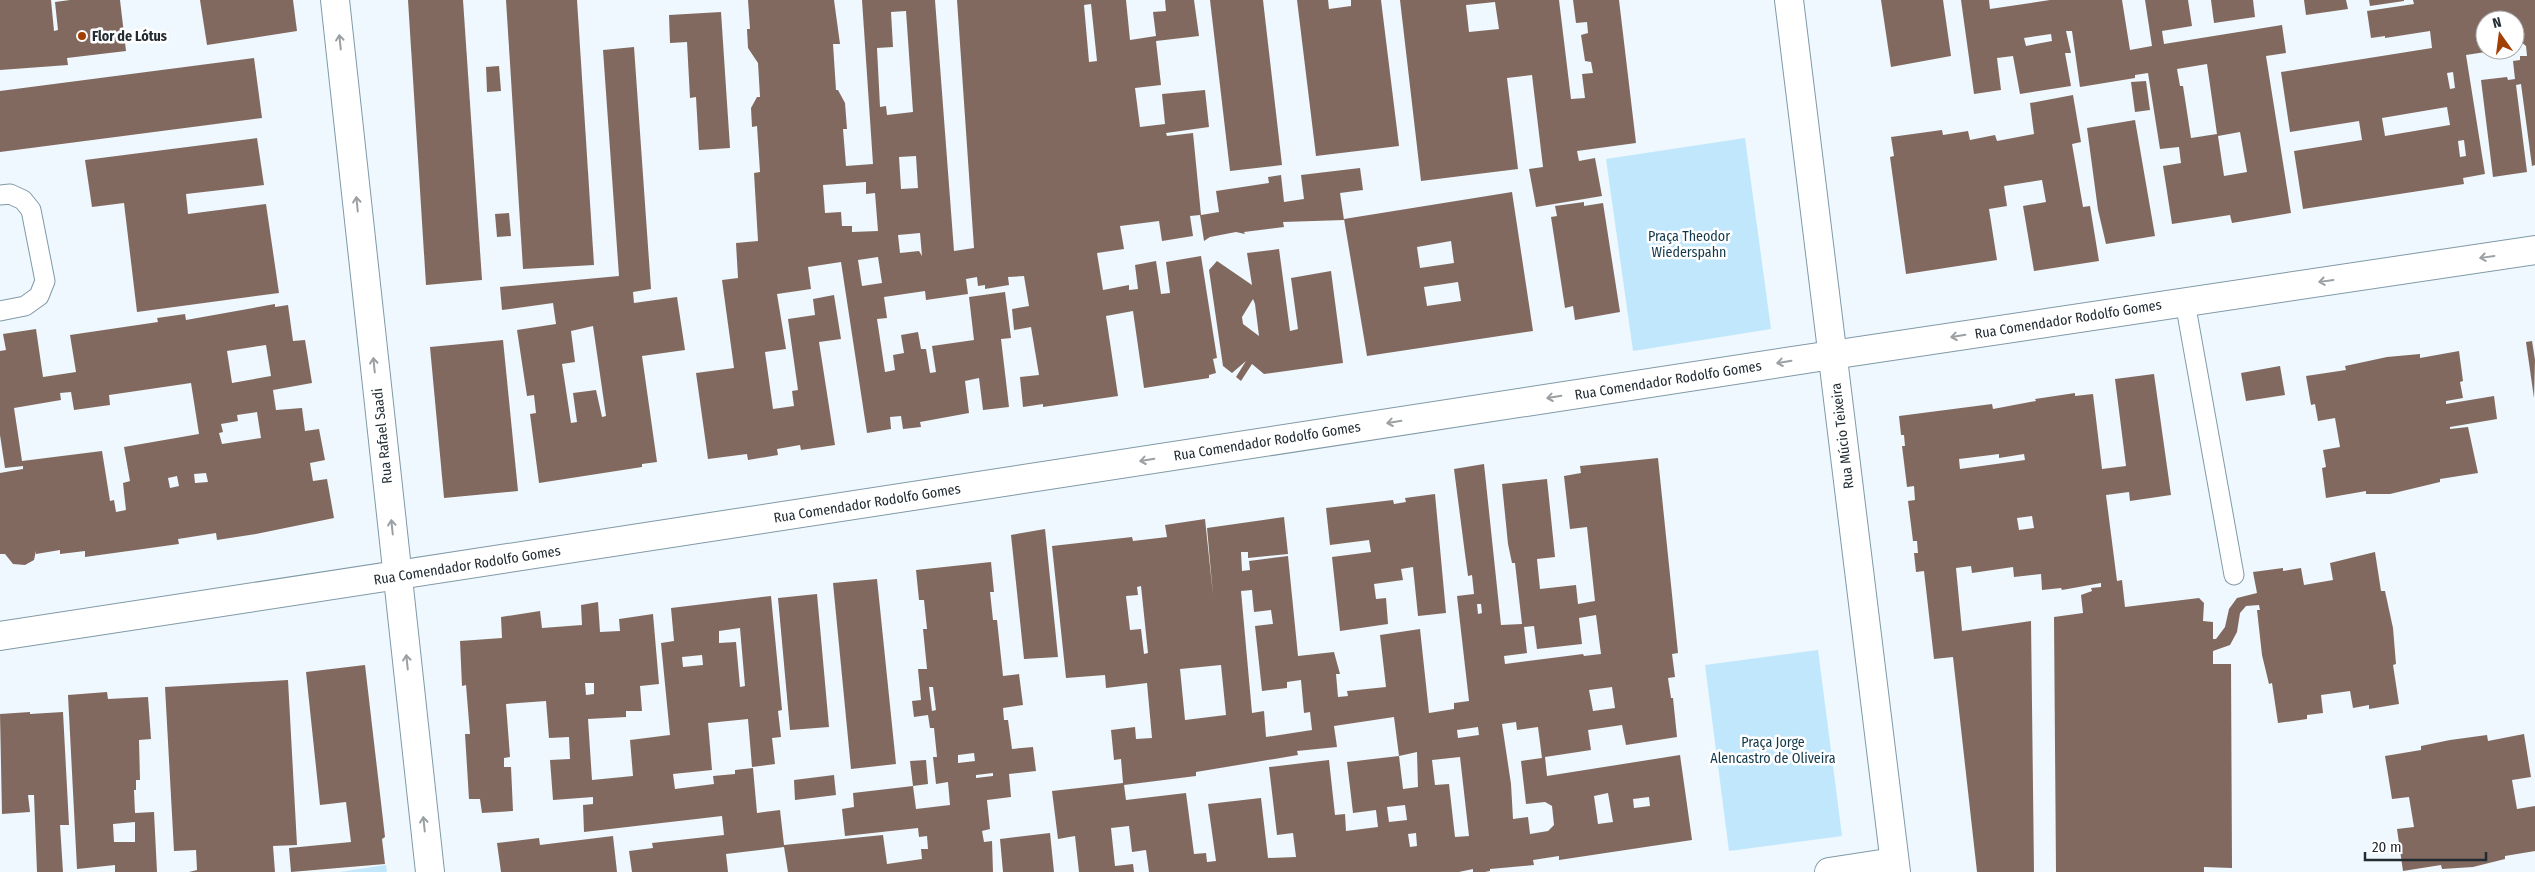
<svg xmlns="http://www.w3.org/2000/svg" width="2535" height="872" viewBox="0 0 2535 872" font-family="'Fira Sans Condensed',sans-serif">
<rect width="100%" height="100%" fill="#eef8fe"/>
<g fill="#c0e7fc">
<polygon points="1745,138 1771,329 1633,351 1606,159"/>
<polygon points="1818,650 1842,836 1729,851 1705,665"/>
<polygon points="386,865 387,872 340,872"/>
</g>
<g fill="#82695f" fill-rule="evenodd">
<polygon points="0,0 51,0 54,31 58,30 55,2 70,0 120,0 126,51 67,58 68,65 0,70"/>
<polygon points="200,0 293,0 297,31 207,45"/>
<polygon points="408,0 463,0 482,280 426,285"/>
<polygon points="506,0 577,0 594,265 523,269"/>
<path d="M748,0h86l6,44h-7l3,46h2l7,13 2,26h-4l3,37 27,-2 -11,-164h73l19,251 20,-3 -17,-248h169l4,40 26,-4 -3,-24 13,-1 -1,-11h29l5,36 -43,5 5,44 -26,3 5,39 25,-3 -3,-30 43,-4 4,37 -43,6 1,3 26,-3 8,82 18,-3 -3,-21 53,-8 -1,-6 13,-2 3,27 20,-3 -3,-24 59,-7 3,22 -23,3 4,27 -61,2 1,5 -40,5 1,2 -9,-2 -26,5 -6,4 -4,-26 -10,1 3,20 -31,5 -3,-20 -39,5 4,23 -27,4 6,37 26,-5v5l9,-1 -3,-24 21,-4 5,33 9,-1 -4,-31 35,-6 16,102 -4,1 3,14 -7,2v3l-65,10 -11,-77 -27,5 12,80 -75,11v-3l-20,3 -3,-30 19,-2 -8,-48 -17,3 -2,-21 17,-3 -5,-30 -16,1 1,8 -24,4v-4l-7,1 -1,-9 -11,2 2,15 -42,6 -1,-9 -41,6 3,21 -10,1 8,53 10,-2 -2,-15 11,-2 -3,-18 17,-3 3,17h5l4,24 6,-1 -4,-26 42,-6 -5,-43 36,-5 6,46 -10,1 8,68 -26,3 -4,-32 -14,3 4,32 -49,9 1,5 -18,2 -2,-13 -11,1 1,12 -24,4 -26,-171 -33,5 3,22 -34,5 9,55 -21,3 8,57 21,-3 -2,-15 6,-1 -10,-71 27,-4 -2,-16 21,-4 7,44 -22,3 16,103 -34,5 -1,-5 -23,4 1,6 -30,5 -1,-6 -39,5 -12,-86 38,-5 -12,-88 16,-2 -2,-35 22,-2 -4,-68 6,-1 -3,-46 -5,1 -1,-19 6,-11h3l-2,-34 -10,-15 -1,-19h3zM1091,4l6,57 -8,1 -5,-57zM906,11l7,101 -26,3 -1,-9 -6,1 -3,-59 16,-1 -2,-35zM916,156l2,32 -17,1 -2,-32zM866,182v12l9,-1 3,38 -26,1v-6h-10l-1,-14 -16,1 -2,-28zM920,233l2,23 -3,-5 -19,2 -2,-18zM878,257l4,26 -20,3 -4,-26z"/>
<polygon points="1210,0 1263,0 1282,165 1230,171"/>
<polygon points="1297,0 1328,0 1329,9 1351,6 1351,0 1381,0 1399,146 1316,156"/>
<path d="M1400,0h159l12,99 14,-1 -3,-24 11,-1 -2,-11 -6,-1 -4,-26 7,-2 -1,-11 -11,1 -3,-23h46l17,143 -59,8 2,10 16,-3 7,38 -66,11 -7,-38 14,-2 -11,-92 -25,3 11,91 -97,12zM1495,2l4,27 -30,3 -3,-27z"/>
<polygon points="1881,0 1943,0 1951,56 1891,67"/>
<path d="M1961,0h28l1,9 60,-9h72l8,50 22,-4 -7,-46h43l4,26 -30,5 2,13 118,-19 4,28 -20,3 25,157 -59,10 -2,-8 -58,9 -9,-58 18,-3 -2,-16 -19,2 -12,-76 -13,2v3l-55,9 -8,-56h-6l5,22h-6l6,33 -51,8 -7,-38 -16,2 4,32 -27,4zM2051,34l1,7 -26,5 -2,-8zM2207,64l10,70 -26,4 -8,-52h-3l-3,-17zM2240,132l7,40 -23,4 -6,-40z"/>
<polygon points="2211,0 2253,0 2255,17 2214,23"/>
<polygon points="2304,0 2346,0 2348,9 2306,15"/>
<polygon points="2369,0 2404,0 2404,1 2370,6"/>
<path d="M2413,0h122v165l-3,1 -11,-82 -5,1 11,87 -34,5 -12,-97 26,-3 1,3 7,-1 -2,-18 7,-1v-4h7l-1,-10 -11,-9v-17h-30v30l7,1 -26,4 19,119 -22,4 1,6 -161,25 -9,-58 68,-11 -3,-19 -69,11 -9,-60 151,-24 -2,-17 -45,7v-2l-14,2 -4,-27 47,-7zM2453,72l2,16 -5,1 -3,-16zM2447,107l3,18 -65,11 -3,-18zM2464,140l2,16 -6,1 -2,-16z"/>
<polygon points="721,12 730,148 699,150 696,97 690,98 687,42 670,43 669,15"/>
<path d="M634,47l17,242 -18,3 1,11 43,-6 8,53 -43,6 15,106 -15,2v3l-103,16 -9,-69 6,-1 -2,-18 -7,1 -10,-66 39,-6 -3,-21 -51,7 -2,-23 119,-11 -16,-226zM593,326l13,90 -4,1 -6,-27 -23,3 4,29 -6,1 -9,-59 13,-2 -4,-31z"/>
<polygon points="254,58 262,118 0,152 0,91"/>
<polygon points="499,66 501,91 487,92 486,67"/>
<polygon points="2146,81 2150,110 2135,112 2131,82"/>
<polygon points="2073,95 2081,142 2072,144 2083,207 2090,206 2099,261 2034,271 2023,206 2046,202 2042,180 2004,186 2007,206 1989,209 1997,260 1906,274 1890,157 1894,156 1891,137 1942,130 1943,135 1968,131 1970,140 1995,135 1997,141 2034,134 2030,103"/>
<polygon points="2135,120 2155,236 2106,244 2098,210 2087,128"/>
<polygon points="257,138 264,185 186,194 188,214 266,204 279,293 137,312 124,203 92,207 85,160"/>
<path d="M1512,192l21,139 -166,25 -23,-137zM1451,241l3,22 -34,5 -3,-21zM1458,282l3,19 -34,5 -3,-19z"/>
<polygon points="1584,202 1584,206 1603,203 1620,312 1575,320 1573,306 1565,308 1551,217 1557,216 1555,206"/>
<polygon points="509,213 511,236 497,237 495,214"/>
<path d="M1279,249l11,82 8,-2 -7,-51 40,-7 12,92 -79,11 -12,-10 -11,17 -5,-4 10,-16 -14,12 -9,-7 -14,-96 8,-9 35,24 -5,-32zM1253,299l2,5 4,32 -16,-12 -1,-7z"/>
<path d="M275,304v3l13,-2 5,36 12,-1 7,43 -39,7 3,20 26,-2 3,23 14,-2 6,31 -15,3 3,18 14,-2 7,39 -78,16 -39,6 -1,-7 -38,6 1,5 -94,13v-6l-25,3v-4l-24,4v-3l-2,9 -9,5 -12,-1 -8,-10h-5v-81l23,-4v-3l-18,2 -5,-33v-84l6,-1 -3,-16 33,-5 7,48 33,-5 -6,-37 88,-13 -1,-4 28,-4 1,6zM266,345l5,31 -39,7 -5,-32zM191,383l8,51 -75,13 6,34 -7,2 3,27 -10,2 -2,-12 -4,1 -8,-50 -80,10 -8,-53 47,-8 -1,-7 11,-1 3,18 36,-5 -1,-10zM257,412l4,26 -39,6 -3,-11 4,-1 -2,-8 17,-3 -1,-6zM206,473l2,9 -13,1 -1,-9zM177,476l2,10 -9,2 -2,-10z"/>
<polygon points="503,340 518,491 444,498 430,347"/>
<polygon points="2532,341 2535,360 2534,398 2526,342"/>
<polygon points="2459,351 2463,381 2460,382 2463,398 2446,401 2446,404 2494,396 2497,419 2450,427 2450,429 2468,427 2478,473 2440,479 2440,482 2390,494 2366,494 2366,491 2326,498 2322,468 2326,467 2323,450 2340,447 2335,418 2318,421 2315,404 2311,405 2306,376 2346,370 2345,366 2387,357 2420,354 2420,358"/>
<polygon points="2280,366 2285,395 2246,401 2241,373"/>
<path d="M2154,374l17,121 -41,6 -1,-9 -23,3 11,86 5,-1 3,27 74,-9 5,5 -1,18 10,1v17h3l9,-12 4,-18 8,-11 20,-5 -4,-21 30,-4v3l18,-3 3,17 29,-5 -3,-17 45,-11 6,39h4l8,37 3,36 -3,1 6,39 -30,5v-4l-16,3 -3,-17 -29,4 2,18 -16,2v4l-29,4 -6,-40 -3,1 -7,-29 -5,-45h3l-1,-5 -13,1 -6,7 -3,19 -7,13 -17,6v13h18l1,204 -28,-1v5h-148l-2,-255 29,-4 -2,-18 11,-4 -1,-3 10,-1v-4l-39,7 -1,-2 -19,2 -1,-16 -27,3 -1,-10 -41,6 -1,-7 -15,2 6,63 69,-10 3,251h-57l-24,-215 -19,2 -10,-88 -8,1 -2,-19h4l-1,-12h-4l-5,-40 7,-1 -1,-14 -7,1 -5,-41h3l-1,-11h-3l-2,-19 93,-12 1,5 43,-8 -1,-2 40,-6v3l18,-2 9,75 24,-3 -11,-87zM1999,454v4l25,-4 1,6 -65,9 -1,-10zM2032,516l2,12 -15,2 -2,-12z"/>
<path d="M1658,458l20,195 -6,1 3,23 -7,1 3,20h2l4,39 -51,8 -4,-20 -34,5 3,20 -46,7 2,19 133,-21 12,85 -133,20v-4l-26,4 1,5 -44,4v2l-5,1h-12v-3l-14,3h-310l-3,-22 -14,2 -3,-26 -18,2 4,38 18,-2 1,8h-55l-4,-36 -17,3 -6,-48 71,-8 -2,-24 -7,1 -3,-30 24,-3 1,12 16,-1 -5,-55 -41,5 -1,-13 -39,3 -14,-132 80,-9 1,4 34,-4 -2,-12 40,-6 8,76 -6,-67 77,-11 4,37 -40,4v-6h-7l1,19 8,-1 -1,-9 39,-5 10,100 36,-4 6,22h-4l2,23 10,-1 -1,-5 39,-4 -6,-52 40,-6 9,84 25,-4v-6l15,-2 -12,-105 17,-2 -2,-19 -4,1 -3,-22 -11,-85 30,-5 17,161 21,-1 -7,-61h-3l-4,-19 -6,-60 45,-5 8,78 -18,2 3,30 36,-4 2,19 17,-3 -8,-74 -17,2 -6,-53 17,-3 -1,-7zM1141,586l7,67 -4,1 -3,-25 -11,1 -4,-34 12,-1 -1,-8zM1252,590l2,22 17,-2 2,14 -18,2 7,65 25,-3v-6l14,-2 3,33 6,-1 2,18 -46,7 -2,-26 -12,2 -11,-122zM1477,604h4l1,9 -4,1zM1596,615l5,39 -17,2 -1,-2 -78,10 -1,-8 23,-3 -3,-26 10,-1 3,23 45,-5 -3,-26zM1221,665l5,50 -41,5 -5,-51zM1612,687l3,21 -22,3 -4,-21zM1394,717l5,39 18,-4 1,35 -15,2 -4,-33 -52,6 6,51 23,-3 2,17 -32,4 -1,-17 -10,1 -6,-55 -60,7 8,68 16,-2 3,24 -28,1 -7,-60 -53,6 8,57 -9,1 -1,-9 -12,1 -8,-61 -60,7 -2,-15 72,-9v-4l102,-17 -1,-4 40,-4 -3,-21zM1516,722l1,8 21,-3 4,31 -21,3 5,43 19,-2 7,4 2,19 -6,6 -18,3 -2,-17 -15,2 -2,-35 -9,-60zM1478,727l1,8 -21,3 -1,-8zM1460,757l9,79 -14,1 -6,-53 -14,1 -3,-25zM1608,793l5,29 -15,2 -4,-28zM1649,797l1,9 -16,2 -1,-9zM1405,805l2,15 -18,2 -2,-15zM1416,833l1,13 -7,1 -2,-13z"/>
<polygon points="1435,494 1446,613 1418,616 1413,567 1401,569 1403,580 1374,584 1376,599 1386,598 1388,624 1340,631 1332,557 1371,552 1369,540 1330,545 1326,508 1393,500 1394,504 1406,502 1405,498"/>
<polygon points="1045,529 1058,657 1024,659 1011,535"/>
<path d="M991,562l3,30h-4l3,28h4l6,56 16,-2 4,31 -20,3 1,12h4l4,29 21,-2 3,24 -27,3 2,23 -24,3 3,29 -8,2 2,11 8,-1 1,31h-205l-4,-25 -58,7 2,18h-96l-3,-21 24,-3 -1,-5 72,-8 -2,-19 -138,16 -1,-27 10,-1v-7l-40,3 -3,-40 20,-1 -1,-22 -20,1 -3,-37 -40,3 4,53 -6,1v9h7l2,44 -31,2 -2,-14h-11l-4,-65h5l-4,-49 -4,1 -2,-45 42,-3 -1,-21 39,-6 2,17 40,-3 -1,-20 17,-3 2,30 20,-1 -1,-12 34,-5 6,70 -19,2 2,25h-16v6l-38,2 4,61 41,-4 -3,-36 40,-5 -9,-92 13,-2 -3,-33 100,-12 11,114 -4,1 3,26 -9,1 3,26 -23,3 -4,-48 -40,4 4,47 -39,4 2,15 39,-5 -1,-8 22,-2v-4l18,-2 4,45 23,-3 4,35 99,-10 4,29 35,-5 -1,-10h7l-1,-13 -8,1 -1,-9 -73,8 -3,-27 12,-2 -1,-14 60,-7 3,23 34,-4 -2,-23 -12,2 -3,-27h4l-3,-29h-4l-2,-13 -14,2 -2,-16 9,-1 -3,-31h9l-4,-40h4l-3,-29h-5l-3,-30zM740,628l5,58 -5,1 -4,-45 -17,1v-12zM702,655l1,10 -20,2 -1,-10zM585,683h9v11l-8,1zM929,687h4l3,23 -4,1zM974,753l1,8 -17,2v-8zM993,773v3l-17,2v-3z"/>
<polygon points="877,579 896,764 851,769 833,583"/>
<polygon points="817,594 829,727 790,730 778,598"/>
<polygon points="365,665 385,837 382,839 385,864 291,872 289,848 351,842 346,802 320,805 306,672"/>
<polygon points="288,680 297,845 273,846 275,872 189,872 197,870 196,850 174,851 165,687"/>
<path d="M107,692l1,7 40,-2 3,42 -12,1 1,40h-4v10h-2l1,23 19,-1 3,60h-42v-7l-38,4 -9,-174zM135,822v20h-21l-1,-18z"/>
<polygon points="30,712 30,714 63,712 69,825 60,825 63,872 37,872 34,795 28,795 30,812 2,814 0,714"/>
<polygon points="2524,734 2531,777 2512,780 2517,809 2535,806 2535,851 2505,856 2505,859 2473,867 2442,869 2441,865 2403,871 2397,829 2414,827 2409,797 2392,799 2385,756 2421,750 2421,746 2450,740 2487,735 2488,741"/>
<polygon points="926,760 928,784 913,786 910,761"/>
<polygon points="834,775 836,795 795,800 794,780"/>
<polygon points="1050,833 1054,872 1003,872 1000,839"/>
<polygon points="613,836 617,872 501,872 497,843 539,838 540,845"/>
</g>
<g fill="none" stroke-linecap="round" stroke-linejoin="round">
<defs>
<g id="lane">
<polyline points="0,195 10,194 23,200 31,210 45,281 39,296 25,306 0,311"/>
<polyline points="2185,302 2234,575"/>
</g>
<g id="street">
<polyline points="335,0 430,872"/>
<polyline points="0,636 1832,355 2535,250"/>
<polyline points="1829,872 1894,862"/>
</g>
<polyline id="secondary" points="1789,0 1896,872"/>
</defs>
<use href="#lane" stroke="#8099a7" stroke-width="21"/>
<use href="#street" stroke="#8099a7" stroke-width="30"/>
<use href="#secondary" stroke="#8099a7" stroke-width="30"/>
<use href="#lane" stroke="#fff" stroke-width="19"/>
<use href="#street" stroke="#fff" stroke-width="28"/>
<use href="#secondary" stroke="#fff" stroke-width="28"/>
</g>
<defs><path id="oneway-shaft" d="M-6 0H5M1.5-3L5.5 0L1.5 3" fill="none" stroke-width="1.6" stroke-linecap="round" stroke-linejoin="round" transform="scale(1.25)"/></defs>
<g stroke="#9ca0a3">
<use href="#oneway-shaft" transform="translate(340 42) rotate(-96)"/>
<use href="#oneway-shaft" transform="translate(357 204) rotate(-96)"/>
<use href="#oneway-shaft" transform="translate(2487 257) rotate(172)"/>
<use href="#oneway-shaft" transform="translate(2326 281) rotate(172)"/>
<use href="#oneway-shaft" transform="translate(1958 336) rotate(171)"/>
<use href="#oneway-shaft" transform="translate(1784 362) rotate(171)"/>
<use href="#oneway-shaft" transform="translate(374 365) rotate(-96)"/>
<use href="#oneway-shaft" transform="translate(1554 397) rotate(171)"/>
<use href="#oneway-shaft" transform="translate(1394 422) rotate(171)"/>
<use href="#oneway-shaft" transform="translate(1147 460) rotate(171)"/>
<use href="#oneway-shaft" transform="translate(392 527) rotate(-96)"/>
<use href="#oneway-shaft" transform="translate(407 662) rotate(-96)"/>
<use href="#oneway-shaft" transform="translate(424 824) rotate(-96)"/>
</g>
<circle fill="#a23f02" stroke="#fff" stroke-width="2" cx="82" cy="36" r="5"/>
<g text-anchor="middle" stroke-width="5" stroke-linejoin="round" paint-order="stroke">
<g font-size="14" font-weight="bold" fill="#222c32" stroke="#fff" text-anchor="start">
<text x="92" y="41">Flor de Lótus</text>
</g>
<g font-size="14" fill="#12394b" stroke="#fff">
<text x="1689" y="241">Praça Theodor<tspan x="1689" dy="16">Wiederspahn</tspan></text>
<text x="1773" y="747">Praça Jorge<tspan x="1773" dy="16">Alencastro de Oliveira</tspan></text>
</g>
<g font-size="14" fill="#222c32" stroke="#fff">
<text transform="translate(2068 319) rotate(-9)" y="5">Rua Comendador Rodolfo Gomes</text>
<text transform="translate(1668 380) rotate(-9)" y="5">Rua Comendador Rodolfo Gomes</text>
<text transform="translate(382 436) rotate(-96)" y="5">Rua Rafael Saadi</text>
<text transform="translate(1842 436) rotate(-97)" y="5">Rua Múcio Teixeira</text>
<text transform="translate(1267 441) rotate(-9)" y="5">Rua Comendador Rodolfo Gomes</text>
<text transform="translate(867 503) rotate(-9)" y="5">Rua Comendador Rodolfo Gomes</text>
<text transform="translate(467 565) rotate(-9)" y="5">Rua Comendador Rodolfo Gomes</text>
</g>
</g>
<g transform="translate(2500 35) rotate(346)"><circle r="24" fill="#ffffff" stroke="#a7abad"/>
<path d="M0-4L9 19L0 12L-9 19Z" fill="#a23f02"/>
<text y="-8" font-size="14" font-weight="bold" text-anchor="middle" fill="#222c32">N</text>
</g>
<path d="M2365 852v8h121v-8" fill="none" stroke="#222c32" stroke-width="2.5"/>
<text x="2372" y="852" font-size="15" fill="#222c32" stroke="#ffffff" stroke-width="4" paint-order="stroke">20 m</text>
</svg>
